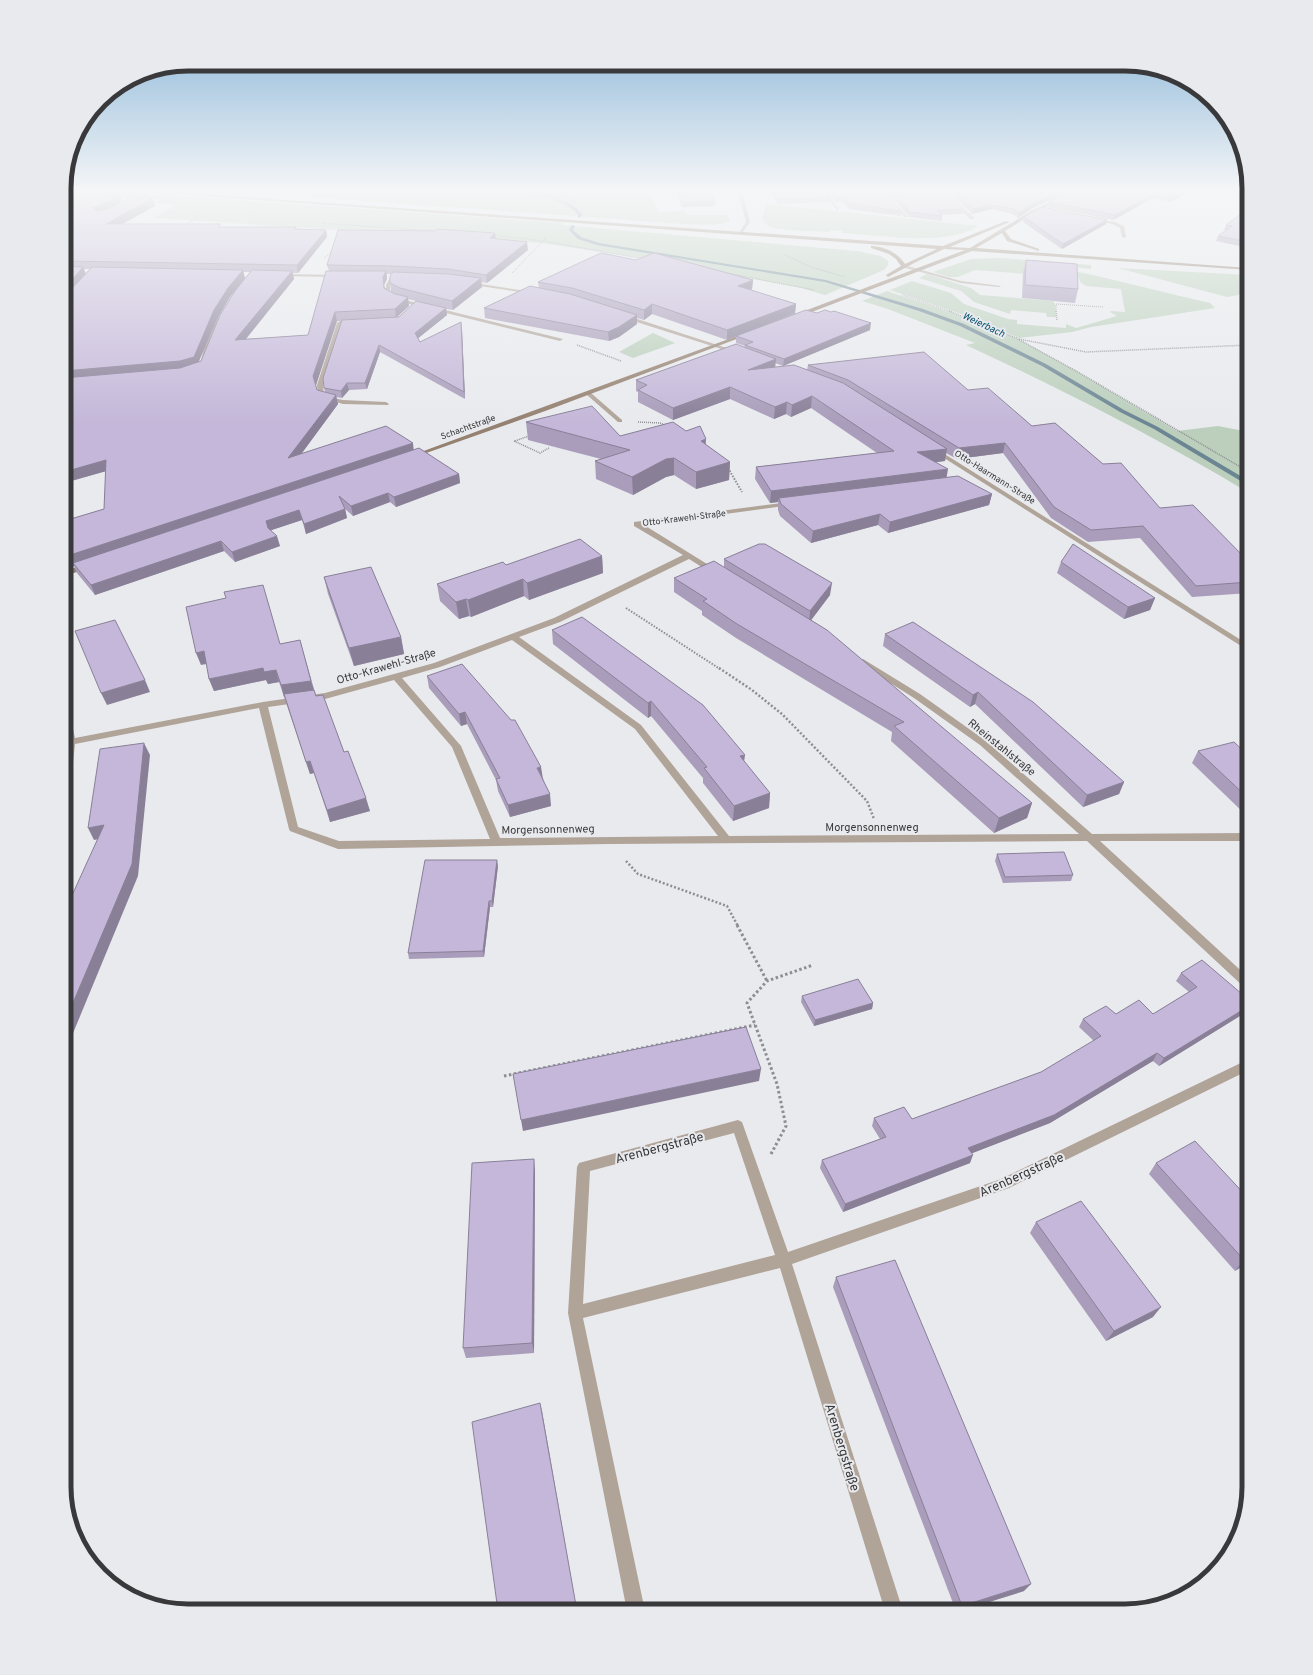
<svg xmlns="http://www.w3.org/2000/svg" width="1313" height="1675" viewBox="0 0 1313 1675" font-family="Overpass,sans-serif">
<rect width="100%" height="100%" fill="#e9eaee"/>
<g fill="#bbcfbc">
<polygon points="80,189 563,223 562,225 857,251 881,256 888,261 888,265 884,270 825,295 798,287 629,256 541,243 154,218 177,205 155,203 161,199 142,198 138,199 64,194"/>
<path d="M199,189h364l9,6 49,-6 29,5 8,18 27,-1 2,4h40l3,6c-10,7 -59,2 -74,1z"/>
<path d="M766,205h11l201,21c-32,21 -98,9 -136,7v-2l-11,-1 -3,2c-14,-1 -46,-1 -58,-5 -4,-2 -6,-5 -8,-9z"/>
<path d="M1001,258l90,7v4l-18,-2v4c46,9 91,22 137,32l5,5 -124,19 -19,5 -53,6 -58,-24 -71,-24 22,-9 39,12 13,11 44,15 9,1v4l49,4v-4l10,4 41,-12 -7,-4 1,-1 14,1 -4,-23 -35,-3 -6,-4 -1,-4 -104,-8 -17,7h-9l-16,-5 38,-13z"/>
<polygon points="1118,268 1249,275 1249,293 1227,297"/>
<polygon points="927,274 971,288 980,295 1053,301 1055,304 1056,317 1047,317 1046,313 1011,310 1010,314 974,302 961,291 919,278"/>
<path d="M887,291l60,20 69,27 60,33 101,60 41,-5 31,6v61c-91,-55 -186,-103 -283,-148l9,-2 -87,-34 -26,-8z"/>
<polygon points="653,333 675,343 633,358 619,352"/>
</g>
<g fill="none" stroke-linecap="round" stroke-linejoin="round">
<g fill="#6b8593" fill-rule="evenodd">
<path d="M512,189c24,0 54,7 70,25l-1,3 -3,1v-4c-19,-18 -43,-16 -66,-25z"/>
<polygon points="572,225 575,226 573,230 581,237 599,243 826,280 923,309 964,324 1046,364 1124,410 1158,427 1249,481 1249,486 1154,429 1120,412 1042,366 960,326 919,311 825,282 597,245 578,239 569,230"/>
</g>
<g stroke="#8d8e91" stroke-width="1" stroke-dasharray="1 1" stroke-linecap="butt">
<polyline points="532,189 580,203"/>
<polyline points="322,223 432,231"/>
<polyline points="185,226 200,214"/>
<polyline points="493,235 543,241 644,259"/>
<polyline points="785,255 811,267 845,277"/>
<polyline points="324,258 334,250"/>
<polyline points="512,273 547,237"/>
<polyline points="726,273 814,290"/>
<polyline points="902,295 952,312"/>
<polyline points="1056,312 1056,304 1103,307"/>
</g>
<g stroke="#8d8e91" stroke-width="1.5" stroke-dasharray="1 1" stroke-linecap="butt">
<polyline points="949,311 1016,338 1076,371 1244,469"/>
<polyline points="1056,311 1057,321"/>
<polyline points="1019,339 1086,352 1249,345"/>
<polyline points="577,345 621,361"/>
<polyline points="638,422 660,423 665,425"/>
<polyline points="514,441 540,453 549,448"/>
<polyline points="515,441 529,436"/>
</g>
<g stroke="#8d8e91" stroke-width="2" stroke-dasharray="1.5 1.5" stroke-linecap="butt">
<polyline points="728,468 742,492"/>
<polyline points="1242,468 1249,472"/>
<polyline points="626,608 720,669"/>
</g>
<g stroke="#8d8e91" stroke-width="2.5" stroke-dasharray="2 2" stroke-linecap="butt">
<polyline points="719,668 752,690 782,714 867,801 874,819"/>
<polyline points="626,861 638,874 727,906 738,926"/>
</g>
<g stroke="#8d8e91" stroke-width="3" stroke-dasharray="2.5 2.5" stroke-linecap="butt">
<polyline points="737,925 767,981"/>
<polyline points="504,1076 755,1025"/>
<polyline points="771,1154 786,1126 777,1084 747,1003 767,981 813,965"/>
</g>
<g fill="#b0a398" fill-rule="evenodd">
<polygon points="150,191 153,192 129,204 126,203"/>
<polygon points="1092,218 1115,222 1124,226 1126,237 1124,238 1122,237 1120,228 1112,224 1092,220"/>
<polygon points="904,265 961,281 1001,286 999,287 961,283 902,267"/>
<polygon points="587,393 591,393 622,420 622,422 618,422 587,395"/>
</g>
<g fill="#b0a398" fill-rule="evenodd">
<polygon points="737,189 741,189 743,193 750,222 741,234 739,233 746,222"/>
<polygon points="821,189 825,189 839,210 837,210"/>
<polygon points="879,189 883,189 908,217 904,217"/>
<polygon points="927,189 944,191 955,189 944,193"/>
<polygon points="953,201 955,201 974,217 974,219 970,219 953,203"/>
<polygon points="280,274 338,275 340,276 338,277 278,276"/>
<polygon points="391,276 395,277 390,285 390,293 401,299 563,339 560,341 397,301 386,294 386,285"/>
<polygon points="468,282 533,292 535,293 533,294 466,284"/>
<polygon points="624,316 628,316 739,352 734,353 624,318"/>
<polygon points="218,317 223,318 211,342 206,360 201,361 205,342"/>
<polygon points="340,321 353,321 356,323 353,325 342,325 323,385 324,396 343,400 386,402 389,404 388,405 343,404 318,397 317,385 337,323"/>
<polygon points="935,448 1249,645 1249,651 933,451 933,449"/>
<path d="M790,502l2,1v2l-148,20 76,47 -1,2h-6l-24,-15 -129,63 -41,15 122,88 88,111 350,-2 -99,-89 -66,-47 -54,-34 -1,-2 4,-3 57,35 66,47 106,93 157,-1v8h-149l149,137v12l-4,-2 -158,-147 -479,3 -270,5 -48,-18 -1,-2 -30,-121 -184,36 -6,56 -5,3v-43l2,-18 -2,-12v-27l4,3 7,32 188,-36 62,-9 109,-30 120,-45 129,-63 -49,-29v-4zM512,640l123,89 83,107 -218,2 -39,-92 -59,-68 38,-11zM394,680l58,67 38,92 -151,2 -41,-14 -30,-120 57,-8z"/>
<path d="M1249,1059v11l-240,118 -217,76 111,347h-18l-105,-343 -197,50 62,293h-18l-59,-298 9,-146 2,-4 159,-43 4,2 46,130 213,-73zM734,1133l41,122 -192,49 7,-133z"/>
</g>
<g fill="#948170" fill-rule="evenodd">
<path d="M106,189h23l814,57 63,-25 4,1 -60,25 20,1 61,-37 46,-22h6l-46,22 -32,20 6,8 28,10v2l-32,-10 -5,-8 -26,15 273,20v2l-277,-19 -176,67 -2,-1v-2l171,-65 -21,-1 -26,12 -30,16 -2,-2 15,-9 -5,-7 -7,-5 -18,-6v-2c13,0 27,7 34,18l32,-15z"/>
<polygon points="745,333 750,334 548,410 415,457 410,456"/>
<polygon points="87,564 90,564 90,568 64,576 64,571"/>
</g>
</g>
<g fill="#a99dbb" fill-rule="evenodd">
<path d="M64,189l23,2 30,5 5,6 33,4 -33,18 99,3h75l1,2 29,1 1,7 -29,36h-5l1,6 -49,60 63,-4 21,-64 -2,-6 168,-32 1,6 32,11 -41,33 -6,-1 1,5 -29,23 -7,-1 1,6 -29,23 2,4 42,-13 3,70 -85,-47 -13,37 -18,1 -7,8 -6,-1 2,7 -37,50 113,-4 45,24 1,9 -64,24 -6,-5 -37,14 -8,-7 2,9 -41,16 -4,-14 -31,10 9,16 -45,16 -11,-11 -129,44 -18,-22 -3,-7 -2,1 -8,-9v-37l40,-12 2,-38 -42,12zM84,269h6l-4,5zM243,272h7l-49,89 -3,1 19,-43 13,-22 15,-19zM387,274h4l-1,9 1,9 -6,-4 -1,-3 3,-6zM408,299l12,3 -21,15h-2l12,-11zM337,321h5l-18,67 1,4 -8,-2 -1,-5z"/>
<polygon points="674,189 709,189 715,201 715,206 682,207"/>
<polygon points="768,189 824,189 830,198 829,202 778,204"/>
<polygon points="826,189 882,189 901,211 901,216 849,209 843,202 836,202"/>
<polygon points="885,189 941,189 964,209 963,214 942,215 942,221 909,217"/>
<polygon points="950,189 1073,189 1033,208 1018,218 1013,214 991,209 972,214 950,193"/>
<polygon points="1077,189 1195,189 1170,202 1153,198 1113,220 1048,207 1049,202"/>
<polygon points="1249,202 1249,248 1216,241 1218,236 1226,230 1224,230 1226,225 1246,210 1243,209 1245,205"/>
<polygon points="1024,217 1107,220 1106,224 1062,249 1023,222"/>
<polygon points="636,260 753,280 752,289 750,290 796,304 795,313 870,330 783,366 775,363 775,367 807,370 808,365 968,390 1032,426 1103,464 1160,508 1249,562 1249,593 1192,597 1140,538 1088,542 1051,518 1003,453 957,459 946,453 945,461 935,462 946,477 992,494 989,505 888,533 878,525 811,543 780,516 778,510 778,502 770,503 755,479 756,467 877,453 811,408 791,417 786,414 774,419 730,399 673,420 638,402 638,392 636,391 636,380 744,347 745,346 736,343 736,336 727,340 652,314 644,320 637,318 637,324 619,337 609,341 485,318 484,308 539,288 538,282"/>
<polygon points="1026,260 1078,289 1075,303 1022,298 1023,273"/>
<polygon points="526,422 620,436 705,445 730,462 729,480 696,489 674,475 666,477 633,495 596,479 595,461 601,459 528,440"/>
<polygon points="602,556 603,573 529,600 524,596 471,617 469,616 459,619 440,601 437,584 506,565"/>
<polygon points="724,559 830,595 811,620 1032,803 1027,818 994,833 891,741 892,732 736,638 702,615 702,611 674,592 674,578 724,567"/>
<polygon points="1061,562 1155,598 1150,610 1124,619 1057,573"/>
<polygon points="324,577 401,637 404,654 354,666 328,594"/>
<polygon points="552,630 744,762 770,793 769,808 733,821 703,783 703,778 651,716 648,718 553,644"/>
<polygon points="885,634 1124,782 1119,794 1083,807 975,704 970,707 883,646"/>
<polygon points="300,640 316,696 344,752 370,811 330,822 314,773 310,774 279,682 268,684 266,680 214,691 209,679 207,664 201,665 280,644"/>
<polygon points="427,676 543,778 551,806 510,817 498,791 496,780 467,724 461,726 429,688"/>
<polygon points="1198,751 1249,756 1249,816 1248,817 1192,763"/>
<polygon points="997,854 1073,875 1071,881 1003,883 995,861"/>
<polygon points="498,866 493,907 490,907 484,957 409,959 408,953"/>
<polygon points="1181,973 1249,1000 1249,1010 1248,1011 1159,1066 1153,1061 1050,1123 972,1153 970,1163 843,1212 820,1168 822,1160 880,1139 872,1126 874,1118 912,1119 1041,1072 1094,1041 1079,1027 1083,1019 1116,1014 1153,1014 1189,992 1176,981"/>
<polygon points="802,996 873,1003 872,1009 814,1026 801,1002"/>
<polygon points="1156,1163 1249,1199 1249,1262 1235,1271 1149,1174"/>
<polygon points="535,1170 534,1353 466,1358 463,1348"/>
<polygon points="1036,1222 1153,1317 1106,1341 1030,1233"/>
<polygon points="836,1277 1024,1591 960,1611 956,1611 833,1287"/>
</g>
<g fill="#898098">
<polygon points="81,189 88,189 82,198 80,191"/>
<polygon points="1064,189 1073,189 1033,208 1018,218 1019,213 1034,203"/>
<polygon points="1187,189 1195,189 1170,202 1171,197"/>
<polygon points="117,193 118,197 120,196 122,204 96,215 93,208"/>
<polygon points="1154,194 1153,198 1113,220 1115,215"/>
<polygon points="153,198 155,206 108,232 106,224"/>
<polygon points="992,205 991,209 972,214 973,209"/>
<polygon points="1107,220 1106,224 1062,249 1063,244"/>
<polygon points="326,230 327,237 298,273 297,265"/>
<polygon points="495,233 496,241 490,238"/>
<polygon points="527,242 528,250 487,283 486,275"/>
<polygon points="83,267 86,275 64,301 64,289"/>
<polygon points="243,270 245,278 230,297 217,319 197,366 183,371 64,380 64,371 214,310 228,288"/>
<polygon points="292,271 294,279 238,349 235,340"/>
<polygon points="386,271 387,279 384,285 385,296 383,277"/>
<polygon points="481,278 482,287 453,310 452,301"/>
<polygon points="753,280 752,289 737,296 738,286"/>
<polygon points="408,297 409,306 396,318 395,309"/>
<polygon points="652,304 652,314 644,320 644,310"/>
<polygon points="796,304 795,313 727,340 727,330"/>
<polygon points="446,308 447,315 416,340 415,333"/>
<polygon points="335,312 337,321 316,385 313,376"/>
<polygon points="637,315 637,324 619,337 609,341 608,332"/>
<polygon points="461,322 462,329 465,399 464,392"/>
<polygon points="871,323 870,330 783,366 784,359"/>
<polygon points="379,345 380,352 367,389 365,383"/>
<polygon points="776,359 775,370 748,370"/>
<polygon points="347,383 349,390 342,398 341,391"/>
<polygon points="730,387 730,399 673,420 673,408"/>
<polygon points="336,395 338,404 291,468 288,458"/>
<polygon points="812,396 811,408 791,417 792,405"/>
<polygon points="787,402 786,414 774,419 775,407"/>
<polygon points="706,439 705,456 701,441"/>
<polygon points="413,443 414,453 73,563 74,566 72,567 67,556"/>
<polygon points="1005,443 1003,453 957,459 959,448"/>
<polygon points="947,449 945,461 915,465 917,452"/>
<polygon points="674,458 674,475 666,477 633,495 632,477 666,459"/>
<polygon points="106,460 110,470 64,483 64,472"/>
<polygon points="730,462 729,480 696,489 696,472"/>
<polygon points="948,469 946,481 779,498 778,502 770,503 771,491"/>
<polygon points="459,474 460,483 396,507 394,497"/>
<polygon points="388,493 390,502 353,516 351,506"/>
<polygon points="992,494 989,505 888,533 890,522"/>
<polygon points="345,509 347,518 306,534 304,524"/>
<polygon points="299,510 302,520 269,531 266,521"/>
<polygon points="880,514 878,525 811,543 813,531"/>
<polygon points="277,536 280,546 235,562 232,552"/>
<polygon points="221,541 224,551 95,595 91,585"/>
<polygon points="602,556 603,573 529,600 527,583"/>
<polygon points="523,579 524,596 471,617 468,600"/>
<polygon points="832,583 830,595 809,623 810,611"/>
<polygon points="1155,598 1150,610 1124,619 1128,607"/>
<polygon points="466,599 469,616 459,619 456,602"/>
<polygon points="401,637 404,654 354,666 349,648"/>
<polygon points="204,651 209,663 201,665 196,653"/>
<polygon points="263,668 276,670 279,682 268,684 266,680 214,691 209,679"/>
<polygon points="145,680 150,692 107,705 101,693"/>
<polygon points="311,681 315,693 284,697 281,685"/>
<polygon points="978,692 975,704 970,707 973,695"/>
<polygon points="651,701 651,716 648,718 648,703"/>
<polygon points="465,712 467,724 461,726 459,714"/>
<polygon points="144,743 150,755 138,876 64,1055 64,1024"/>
<polygon points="745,755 743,770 740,756"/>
<polygon points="310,761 314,773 310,774 306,762"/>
<polygon points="541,767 543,779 537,768"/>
<polygon points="1124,782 1119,794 1083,807 1087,795"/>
<polygon points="770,793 769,808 733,821 734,806"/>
<polygon points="550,794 551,806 510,817 508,805"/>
<polygon points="366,798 370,811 330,822 327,810"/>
<polygon points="1032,803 1027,818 994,833 999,818"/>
<polygon points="104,825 110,837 94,840 88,828"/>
<polygon points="497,860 498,866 493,907 492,901"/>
<polygon points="489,901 490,907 484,957 483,951"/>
<polygon points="873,1003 872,1009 814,1026 815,1020"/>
<polygon points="1249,1006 1249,1010 1248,1011 1159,1066 1164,1058"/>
<polygon points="1157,1053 1153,1061 1050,1123 965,1156 968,1148"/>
<polygon points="761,1069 759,1081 523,1131 521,1120"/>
<polygon points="973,1155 970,1163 843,1212 845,1204"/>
<polygon points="534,1159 535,1170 534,1353 532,1343"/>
<polygon points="1249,1257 1249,1262 1235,1271 1244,1260"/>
<polygon points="1161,1307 1153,1317 1106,1341 1114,1331"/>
<polygon points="540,1403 542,1411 577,1611"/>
<polygon points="1031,1584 1024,1591 960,1611 958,1611 962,1606"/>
</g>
<g fill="#c4b7d9" stroke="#898098">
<polygon points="64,189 81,189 80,191 117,193 112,196 120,196 93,208 97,211 108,209 131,197 153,198 106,224 221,224 218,227 296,227 294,229 326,230 297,265 64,261"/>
<polygon points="676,189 709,189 715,201 682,203"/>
<polygon points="771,189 824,189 830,198 778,199"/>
<polygon points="830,189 882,189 901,211 850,204 843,197 836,197"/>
<polygon points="889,189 943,190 964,209 937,210 942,216 910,212"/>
<polygon points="952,189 1064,189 1034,203 1019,213 1014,209 992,205 973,209"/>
<polygon points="1077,189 1187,189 1171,197 1154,194 1115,215 1049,202"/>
<polygon points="1249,202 1249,205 1245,205"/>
<polygon points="1042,207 1107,220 1063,244 1024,217"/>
<polygon points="1249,208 1249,242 1218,236 1232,226 1226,225"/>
<polygon points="437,229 495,233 490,238 527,242 486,275 448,269 392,266 327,265 338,230 435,231"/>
<polygon points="601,253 636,260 654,253 753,280 738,286 796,304 727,330 652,304 644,310 572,288 538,282"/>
<polygon points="1026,260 1077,264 1078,289 1025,285"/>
<polygon points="64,266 83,267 64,289"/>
<polygon points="92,267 243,270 228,288 214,310 194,357 180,361 64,371 64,297"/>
<polygon points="252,270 292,271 235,340 308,335 326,271 386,271 383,277 384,288 395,294 408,297 395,309 335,312 313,376 317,390 336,395 288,458 386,426 413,443 67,556 64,553 64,521 104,509 106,460 64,472 64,378 180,368 201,361 220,315 235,291"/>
<polygon points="393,272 448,274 481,278 452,301 400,288 390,283 390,276"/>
<polygon points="530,286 570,294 637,315 619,327 608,332 484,308"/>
<polygon points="416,301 446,308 415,333 420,342 461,322 464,392 379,345 365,383 347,383 341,391 324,388 323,378 342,320 399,317"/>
<polygon points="806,310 817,313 825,310 831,312 834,311 871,323 784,359 745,345 753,342 736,336"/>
<polygon points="736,344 776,359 748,370 794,365 843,383 947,449 917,452 948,469 771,491 756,467 894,451 812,396 792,405 787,402 775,407 730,387 673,408 638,390 647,385 636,380"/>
<polygon points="924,352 968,390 988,388 1032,426 1055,423 1103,464 1121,463 1160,508 1193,505 1249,562 1249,582 1196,586 1143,526 1091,530 1054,507 1005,443 959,448 848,380 808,365"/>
<polygon points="592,406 620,436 673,422 686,431 700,426 706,439 701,441 730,462 696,472 674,458 666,459 632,477 595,461 630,450 526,422"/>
<polygon points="419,448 459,474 394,497 388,493 351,506 339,496 345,509 304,524 299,510 266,521 268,528 277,536 232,552 221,541 91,585 73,563"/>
<polygon points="958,476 992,494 890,522 880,514 813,531 781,504 779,498"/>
<polygon points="580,539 602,556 527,583 523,579 468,600 466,599 456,602 437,584 503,562 506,565"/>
<polygon points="759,544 765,544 832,583 810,611 724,559"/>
<polygon points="1073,544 1155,598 1128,607 1061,562"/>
<polygon points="714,561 827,630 1032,803 999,818 894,726 904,722 737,624 703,601 707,599 674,578"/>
<polygon points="371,567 401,637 349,648 324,577"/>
<polygon points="263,585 280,644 300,640 311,681 281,685 276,670 264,672 263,668 209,679 204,651 196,653 186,607 226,598 224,592"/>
<polygon points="582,617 703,705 745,755 740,756 770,793 734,806 704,768 707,767 651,701 648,703 552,630"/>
<polygon points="115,620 145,680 101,693 75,631"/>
<polygon points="913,622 1033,702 1124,782 1087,795 978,692 973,695 885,634"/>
<polygon points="462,664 511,720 515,720 541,767 537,768 550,794 508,805 496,779 500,778 465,712 459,714 427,676"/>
<polygon points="314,690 316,696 323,695 344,752 348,751 366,798 327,810 310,761 306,762 284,694"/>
<polygon points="1234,742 1249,756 1249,799 1198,751"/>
<polygon points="144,743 132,864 64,1024 64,913 104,825 88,828 100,749"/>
<polygon points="1064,852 1073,875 1005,877 997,854"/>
<polygon points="425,860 497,860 492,901 489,901 483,951 408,953"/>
<polygon points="1202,960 1249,1000 1249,1006 1164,1058 1157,1053 1054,1115 968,1148 973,1155 845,1204 822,1160 886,1137 874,1118 904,1107 912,1119 1041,1072 1101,1036 1083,1019 1106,1006 1116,1014 1139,1000 1153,1014 1197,987 1181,973"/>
<polygon points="858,979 873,1003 815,1020 802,996"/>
<polygon points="746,1027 761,1069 521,1120 513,1074"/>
<polygon points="1195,1141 1249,1199 1249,1257 1244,1260 1156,1163"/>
<polygon points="534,1159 532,1343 463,1348 472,1163"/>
<polygon points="1081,1201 1161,1307 1114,1331 1036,1222"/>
<polygon points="895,1260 1031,1584 962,1606 836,1277"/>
<polygon points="540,1403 577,1611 498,1611 472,1422"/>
</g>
<linearGradient id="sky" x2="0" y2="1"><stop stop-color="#7eaed5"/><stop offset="0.45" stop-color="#f5f6f7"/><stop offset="1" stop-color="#f5f6f7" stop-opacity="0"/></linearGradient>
<rect width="1313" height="424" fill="url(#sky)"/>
<g text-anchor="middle" stroke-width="4" stroke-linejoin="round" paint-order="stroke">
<g font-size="9" fill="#39393b" stroke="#e9eaee">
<text transform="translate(468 427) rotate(-20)" y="3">Schachtstraße</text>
<text transform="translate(995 477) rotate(32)" y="3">Otto-Haarmann-Straße</text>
<text transform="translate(684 518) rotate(-7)" y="3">Otto-Krawehl-Straße</text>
</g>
<g font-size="10" font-style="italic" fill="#09526e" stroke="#e9eaee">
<text transform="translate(984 324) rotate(25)" y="4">Weierbach</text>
</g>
<g font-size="11" fill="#39393b" stroke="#e9eaee">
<text transform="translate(386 666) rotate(-16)" y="4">Otto-Krawehl-Straße</text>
<text transform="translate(1002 747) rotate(39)" y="4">Rheinstahlstraße</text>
<text x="872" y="831">Morgensonnenweg</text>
<text transform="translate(548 829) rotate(-1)" y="4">Morgensonnenweg</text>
</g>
<g font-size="13" fill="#39393b" stroke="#e9eaee">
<text transform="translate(659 1147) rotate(-15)" y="5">Arenbergstraße</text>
<text transform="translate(1021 1174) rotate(-24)" y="5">Arenbergstraße</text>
<text transform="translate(843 1447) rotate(73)" y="5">Arenbergstraße</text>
</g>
</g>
<path d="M0 0H1313V1675H0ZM188 71H1125A117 117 0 0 1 1242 188V1487A117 117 0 0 1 1125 1604H188A117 117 0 0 1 71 1487V188A117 117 0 0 1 188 71Z" fill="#e9eaee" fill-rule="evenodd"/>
<path fill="none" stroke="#39393b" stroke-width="5" d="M188 71H1125A117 117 0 0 1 1242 188V1487A117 117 0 0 1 1125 1604H188A117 117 0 0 1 71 1487V188A117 117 0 0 1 188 71Z"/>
</svg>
